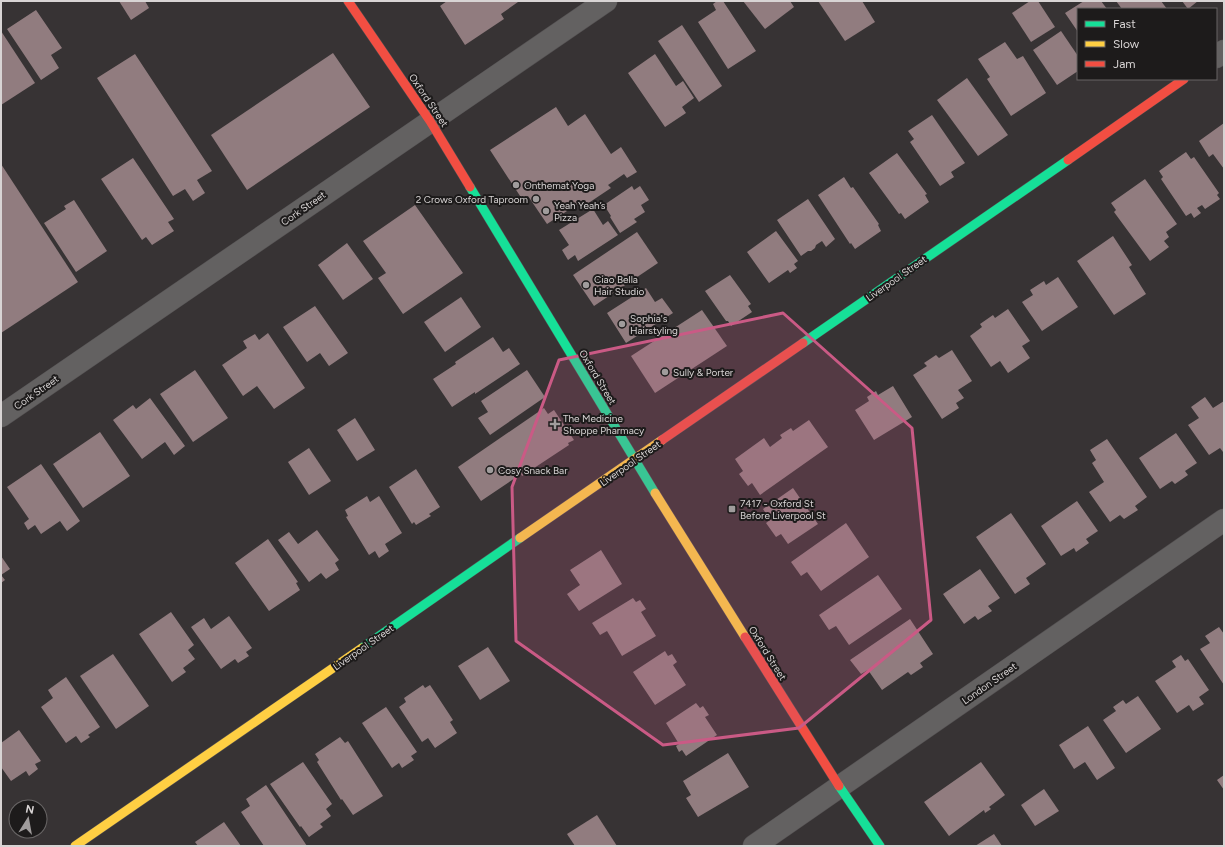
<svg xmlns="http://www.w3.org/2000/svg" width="1225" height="847" viewBox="0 0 1225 847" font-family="Figtree,sans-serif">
<rect width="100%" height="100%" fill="#373334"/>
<g fill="#917c7f">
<polygon points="119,1 145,1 149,8 131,20"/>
<polygon points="447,1 517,1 518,2 501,14 504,19 465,45 440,6"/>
<polygon points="717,1 723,1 756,51 728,69 698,22 716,10 713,4"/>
<polygon points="743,1 790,1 794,7 765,29"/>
<polygon points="818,1 862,1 875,22 845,41"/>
<polygon points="1030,1 1038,1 1055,27 1031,42 1012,13"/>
<polygon points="1084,1 1101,1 1107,9 1078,9 1078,32 1065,13"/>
<polygon points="1116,1 1161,1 1167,9 1122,9"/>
<polygon points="1182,1 1198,1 1188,9"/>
<polygon points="36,10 62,48 51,55 59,68 41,80 7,29"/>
<polygon points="682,25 722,86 699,102 658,41"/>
<polygon points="1,31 35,83 1,105"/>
<polygon points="1061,31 1078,56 1078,71 1057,85 1033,50"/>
<polygon points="1005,42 1017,59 1023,56 1046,93 1011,116 987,79 990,77 978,59"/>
<polygon points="333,53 370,107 247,190 211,135"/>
<polygon points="135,54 212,171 197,180 205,193 193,201 185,189 173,196 97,78"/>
<polygon points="655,54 676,86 683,81 694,98 682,107 686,113 665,127 628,73"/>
<polygon points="967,78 1008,135 978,156 937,100"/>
<polygon points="556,107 568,126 585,114 611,154 621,147 637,172 627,178 624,174 608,185 611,188 587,204 584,200 547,224 528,196 522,199 490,150"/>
<polygon points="932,115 965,163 951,172 954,177 940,186 910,142 914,139 908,131"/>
<polygon points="1224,123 1224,169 1213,154 1209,157 1199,141"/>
<polygon points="1186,152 1191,159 1194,157 1219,193 1217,195 1220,199 1205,209 1202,205 1197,208 1201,213 1194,218 1191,213 1186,216 1161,179 1163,177 1159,171"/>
<polygon points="897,153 927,194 925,195 929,202 905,219 901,213 899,214 869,173"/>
<polygon points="133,158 174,219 168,222 174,231 152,245 146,237 142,240 101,179"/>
<polygon points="1,164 78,282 1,333"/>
<polygon points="844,177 851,188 853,187 879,224 878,225 881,231 855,249 851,243 850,244 818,195"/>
<polygon points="1145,179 1177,224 1166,232 1169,237 1164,241 1169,247 1150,261 1114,212 1116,210 1111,203"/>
<polygon points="632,186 634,190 640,186 649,200 641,205 645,212 634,219 637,222 620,233 610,217 611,216 604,205"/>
<polygon points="808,199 835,239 826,247 822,241 816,245 815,248 811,251 808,251 801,256 777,220"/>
<polygon points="74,200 107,251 76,272 44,223 66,209 64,206"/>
<polygon points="415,205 463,273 403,314 378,278 386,273 363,241"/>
<polygon points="593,209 603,225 608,221 618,235 578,261 575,255 568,260 562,250 569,245 559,230"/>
<polygon points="776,231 798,261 794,264 797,268 790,273 788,270 769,283 747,252"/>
<polygon points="637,232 658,263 594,306 573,275"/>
<polygon points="1113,236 1132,265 1129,267 1146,294 1114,315 1077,261"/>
<polygon points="347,243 373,279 343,300 318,265"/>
<polygon points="730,275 751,304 748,306 752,312 731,326 728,321 726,321 705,291"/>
<polygon points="1058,277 1078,307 1042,331 1022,302 1033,295 1030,290 1044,281 1046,285"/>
<polygon points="646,288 655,302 662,298 673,313 626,343 607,313"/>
<polygon points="461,297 481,327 445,352 424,322"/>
<polygon points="315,306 348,353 329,366 320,353 307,362 283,327"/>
<polygon points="1008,309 1030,341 1022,346 1030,358 1008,373 1000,361 991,367 970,336 982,327 980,324 993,315 995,318"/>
<polygon points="702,310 727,346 655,393 631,356"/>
<polygon points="268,333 305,388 274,409 257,386 243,396 222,365 247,348 243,341 255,334 259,340"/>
<polygon points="493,337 503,352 509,348 520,364 475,394 475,392 452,407 433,379 456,364 455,362"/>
<polygon points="952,350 972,381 958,390 964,398 956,403 959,408 942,419 913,375 927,366 924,363 936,355 939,358"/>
<polygon points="195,370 228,418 193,442 160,394"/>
<polygon points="527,370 545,397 490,435 478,418 488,412 481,401"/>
<polygon points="893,386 912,417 874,440 855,410 869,401 867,397 876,391 878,395"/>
<polygon points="1205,397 1213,408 1224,401 1224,451 1223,452 1220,448 1209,455 1188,425 1199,418 1191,407"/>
<polygon points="150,398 185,446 174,455 165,442 142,459 113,420 133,405 136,409"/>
<polygon points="544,408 548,414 554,410 574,440 568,443 569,445 522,476 521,474 481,501 458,467"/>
<polygon points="355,418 375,450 357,461 337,430"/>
<polygon points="809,420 828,447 760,495 752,483 748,486 739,474 743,471 735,459 764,438 770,447 782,438 780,435 791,428 793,431"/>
<polygon points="100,432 130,476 83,508 53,464"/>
<polygon points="1176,433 1197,463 1185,471 1188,475 1175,484 1172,481 1160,489 1139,458"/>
<polygon points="1107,439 1147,497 1135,506 1138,510 1124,519 1120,515 1110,522 1089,492 1104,482 1092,463 1096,460 1090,450"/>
<polygon points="309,448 331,481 309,495 288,462"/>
<polygon points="41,464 80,521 67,531 60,521 41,534 35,525 28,530 24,523 29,519 7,487"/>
<polygon points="416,469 440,507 429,514 431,516 416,525 414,522 412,524 389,487"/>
<polygon points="793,488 818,524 788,544 781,534 776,537 766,523 770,520 763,509"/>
<polygon points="367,496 370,502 379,496 402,533 385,544 389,551 379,558 375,551 369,555 346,517 348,516 345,510"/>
<polygon points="1077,501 1098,531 1086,539 1089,543 1076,552 1074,548 1061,556 1041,526"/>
<polygon points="1011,513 1046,564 1026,578 1030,584 1015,594 976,537"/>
<polygon points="846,523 869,557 821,591 807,572 801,576 791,562"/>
<polygon points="317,530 339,560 335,563 339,570 326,579 321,573 309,582 278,540 289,532 298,544"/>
<polygon points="268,539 298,582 296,583 300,590 269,611 235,563"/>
<polygon points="601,550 622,584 579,611 567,594 580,585 570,570"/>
<polygon points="1,556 10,569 1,575 5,580 1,583"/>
<polygon points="980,569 1000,598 988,606 992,611 978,620 975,616 964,624 943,594"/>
<polygon points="878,575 902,609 849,645 836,626 829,630 819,615"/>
<polygon points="633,598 636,602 640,600 646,609 641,612 656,636 622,656 607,631 600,635 592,623"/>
<polygon points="171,612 194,645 188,650 195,659 183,668 186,672 172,682 139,634"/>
<polygon points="229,616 252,648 246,652 249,656 238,663 235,659 221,669 191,627 204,618 211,629"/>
<polygon points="910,619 933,654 920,663 923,667 911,675 908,672 882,690 868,670 861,674 850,660"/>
<polygon points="1219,627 1224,634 1224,685 1200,649 1210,643 1205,636"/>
<polygon points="488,647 510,681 480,700 458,666"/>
<polygon points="665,651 668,656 672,654 677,662 673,665 686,685 655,705 633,672"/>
<polygon points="113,654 149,706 116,729 80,676"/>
<polygon points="1181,655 1185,661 1188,659 1209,690 1199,697 1204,704 1193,711 1189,705 1177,713 1155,681 1176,667 1172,661"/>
<polygon points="66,677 100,727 88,735 90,737 81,743 76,736 66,743 41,707 53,698 48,690"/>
<polygon points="423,685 425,688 430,685 453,720 450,722 457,733 435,748 428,738 422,742 399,707 406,702 404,698"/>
<polygon points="1138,696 1161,729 1126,753 1103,720 1116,711 1113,707 1123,700 1126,704"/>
<polygon points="696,703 700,708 703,706 709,715 705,717 717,735 686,756 682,750 679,752 676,746 679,744 666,723"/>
<polygon points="386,707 417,752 411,756 414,760 402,768 399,763 392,768 362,723"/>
<polygon points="1088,726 1115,768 1097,780 1085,762 1074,769 1059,745"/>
<polygon points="19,730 41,761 35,764 38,769 29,776 26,771 11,781 1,767 1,743"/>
<polygon points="340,737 345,743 348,741 383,796 353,815 342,799 341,800 317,762 319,760 315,754"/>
<polygon points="728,753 749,787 698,817 686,798 691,795 683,781"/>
<polygon points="303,762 332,804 326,809 331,816 320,824 323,827 309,837 301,826 300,827 270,784"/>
<polygon points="981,762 1005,795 989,807 991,809 985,813 984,810 949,836 924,802"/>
<polygon points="1224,775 1224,790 1217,780"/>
<polygon points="266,785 307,846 264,846 241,812 250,806 246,799"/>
<polygon points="1044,789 1059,811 1035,826 1021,805"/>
<polygon points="597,815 617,846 575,846 567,834"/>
<polygon points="224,822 241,846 198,846 195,842"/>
<polygon points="994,834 1002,846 975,846"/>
</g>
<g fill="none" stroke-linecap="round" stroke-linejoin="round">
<defs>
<g id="street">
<polyline points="1216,57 1224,51"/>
<polyline points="1,416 606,1"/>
<polyline points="754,846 1224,520"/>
</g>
<g id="fast">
<polyline points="470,187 655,493"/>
<polyline points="803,343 1068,160"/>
<polyline points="362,648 520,538"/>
<polyline points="839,786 880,846"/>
</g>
<g id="slow">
<polyline points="655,493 745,637"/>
<polyline points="520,538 662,440"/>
<polyline points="75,846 362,648"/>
</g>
<g id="jam">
<polyline points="348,1 430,121 470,187"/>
<polyline points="1068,160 1184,79"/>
<polyline points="662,440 803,343"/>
<polyline points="745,637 839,786"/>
</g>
</defs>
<use href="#street" stroke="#535051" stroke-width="23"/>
<use href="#fast" stroke="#535051" stroke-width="10"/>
<use href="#slow" stroke="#535051" stroke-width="10"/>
<use href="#jam" stroke="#535051" stroke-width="10"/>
<use href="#street" stroke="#636161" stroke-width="22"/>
<use href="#fast" stroke="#16e098" stroke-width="9"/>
<use href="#slow" stroke="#ffcf43" stroke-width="9"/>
<use href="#jam" stroke="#f24e42" stroke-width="9"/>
</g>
<path fill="#ca5a85" fill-opacity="0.2" stroke="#ca5a85" stroke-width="3" stroke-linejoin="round" d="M783,313l129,115 19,192 -132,108 -136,17 -147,-104 -4,-154 47,-127z"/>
<g fill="#a09c9c" stroke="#1d1b1b" stroke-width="1.5">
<circle cx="516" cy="185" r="4"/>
<circle cx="536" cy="199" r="4"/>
<circle cx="546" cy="211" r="4"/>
<circle cx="586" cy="285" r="4"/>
<circle cx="622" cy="324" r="4"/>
<circle cx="665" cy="372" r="4"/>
<path d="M553 418h4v4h4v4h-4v4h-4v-4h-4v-4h4z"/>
<circle cx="490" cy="470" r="4"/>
<rect x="728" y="505" width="8" height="8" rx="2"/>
</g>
<g text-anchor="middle" stroke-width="4" stroke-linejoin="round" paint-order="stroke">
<g font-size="10" fill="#d8d4d4" stroke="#1d1b1b">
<text transform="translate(429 100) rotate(56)" y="4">Oxford Street</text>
<text transform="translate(303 208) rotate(-35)" y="4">Cork Street</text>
<text transform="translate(896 278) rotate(-35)" y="4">Liverpool Street</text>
<text transform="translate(598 377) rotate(59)" y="4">Oxford Street</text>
<text transform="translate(36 392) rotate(-35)" y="4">Cork Street</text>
<text transform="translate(630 463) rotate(-35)" y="4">Liverpool Street</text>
<text transform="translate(363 647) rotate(-35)" y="4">Liverpool Street</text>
<text transform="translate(768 653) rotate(58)" y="4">Oxford Street</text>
<text transform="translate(989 683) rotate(-35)" y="4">London Street</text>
</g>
<g font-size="10" fill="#d8d4d4" stroke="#1d1b1b" text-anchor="start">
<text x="524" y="189">Onthemat Yoga</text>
<text x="528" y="203" text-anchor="end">2 Crows Oxford Taproom</text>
<text x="554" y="209">Yeah Yeah’s<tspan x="554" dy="12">Pizza</tspan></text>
<text x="594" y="283">Ciao Bella<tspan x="594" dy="12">Hair Studio</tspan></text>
<text x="630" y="322">Sophia's<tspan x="630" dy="12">Hairstyling</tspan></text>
<text x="673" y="376">Sully &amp; Porter</text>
<text x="563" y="422">The Medicine<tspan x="563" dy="12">Shoppe Pharmacy</tspan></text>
<text x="498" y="474">Cosy Snack Bar</text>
<text x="740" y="507">7417 - Oxford St<tspan x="740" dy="12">Before Liverpool St</tspan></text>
</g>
</g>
<rect width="1225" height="847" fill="none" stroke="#d8d4d4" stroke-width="4"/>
<rect x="1077" y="8" width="140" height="72" fill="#1d1b1b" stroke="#686565"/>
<rect x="1085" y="21" width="20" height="6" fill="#16e098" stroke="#686565"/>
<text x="1113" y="28" font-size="12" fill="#d8d4d4">Fast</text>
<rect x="1085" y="41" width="20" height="6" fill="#ffcf43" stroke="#686565"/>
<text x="1113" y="48" font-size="12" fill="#d8d4d4">Slow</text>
<rect x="1085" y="61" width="20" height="6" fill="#f24e42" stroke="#686565"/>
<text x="1113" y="68" font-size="12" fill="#d8d4d4">Jam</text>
<g transform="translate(28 819) rotate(11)"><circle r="19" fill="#1d1b1b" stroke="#686565"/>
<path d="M0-3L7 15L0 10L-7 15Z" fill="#a09c9c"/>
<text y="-6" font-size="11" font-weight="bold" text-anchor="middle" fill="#d8d4d4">N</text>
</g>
</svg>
